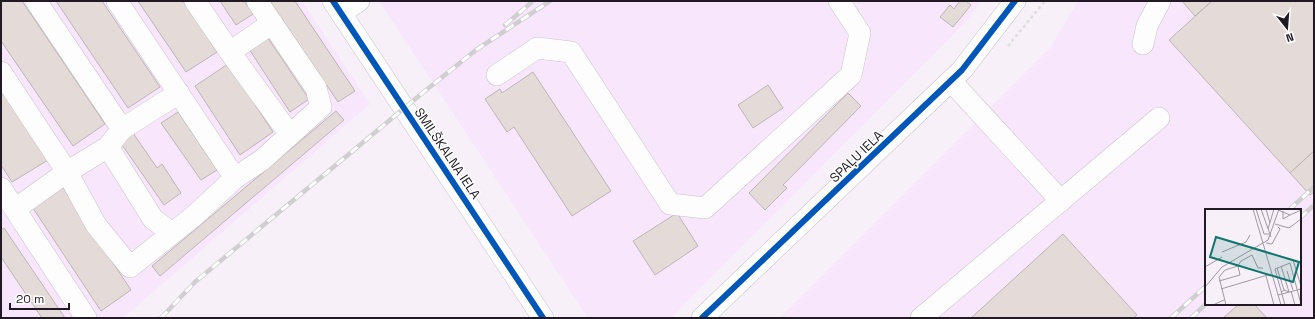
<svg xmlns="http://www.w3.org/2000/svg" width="1315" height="319" viewBox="0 0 1315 319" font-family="'Space Grotesk',sans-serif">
<rect width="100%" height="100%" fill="#f7f0f8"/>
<g fill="#f8e6fc" fill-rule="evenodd">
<polygon points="1,1 302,1 370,104 123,318 4,318 1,313"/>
<polygon points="379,1 981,1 964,24 671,318 588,318"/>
<path d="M1078,1h236v317h-534l271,-271zM1206,210h94v94h-94z"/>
</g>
<g fill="#e4dbd8" stroke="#bdb5b5">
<polygon points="1,1 22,1 105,124 73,146 1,41"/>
<polygon points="56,1 102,1 160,87 128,108"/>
<polygon points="138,1 183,1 217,52 186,72"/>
<polygon points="220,1 244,1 253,14 236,25"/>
<polygon points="270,1 295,1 355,91 338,102"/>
<polygon points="960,1 966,1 971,5 953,27 940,17 950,5 954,9"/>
<polygon points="1182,1 1212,1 1195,16"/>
<polygon points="1212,1 1314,1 1314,151 1290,173 1169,40"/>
<polygon points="268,38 309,99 290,112 249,49"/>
<polygon points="228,64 273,132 240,155 195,86"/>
<polygon points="533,72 611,191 572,216 514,127 507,132 485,99 500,89 502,93"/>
<polygon points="768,85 783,108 753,128 738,105"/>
<polygon points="1,90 48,160 12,182 1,165"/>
<polygon points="848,93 861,106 783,185 787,188 765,210 749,193"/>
<polygon points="336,111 344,120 160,276 152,266"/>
<polygon points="178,112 217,170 201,180 161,123"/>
<polygon points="133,133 157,168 162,164 181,193 164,205 120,142"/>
<polygon points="1314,151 1314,192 1310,195 1290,173"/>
<polygon points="62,186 131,290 101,311 31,205"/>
<polygon points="677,213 698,246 655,275 633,241"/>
<polygon points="4,228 65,318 42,318 1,257 1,230"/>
<polygon points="1063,234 1137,315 1133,318 971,318"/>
<polygon points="1239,304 1254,304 1267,318 1223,318"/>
</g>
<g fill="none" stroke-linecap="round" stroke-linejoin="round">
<defs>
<g id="minor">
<polyline points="36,1 122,129"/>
<polyline points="117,1 235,178"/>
<polyline points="195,1 230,52 290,135"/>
<polyline points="333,1 543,318"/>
<polyline points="341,13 359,1"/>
<polyline points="1143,44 1147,26 1160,1"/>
<polyline points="230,52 272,23"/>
<polyline points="1,72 67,172 96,225 130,267 194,216 235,178 262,160 321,107 316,88 257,1"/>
<polyline points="497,75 537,48 571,52 670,204 705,208 851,75 860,33 839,1"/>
<polyline points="951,81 1061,201"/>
<polyline points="108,147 153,219 172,233"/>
<polyline points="1,188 86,318"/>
<polyline points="15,209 67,172 108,147 122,129 179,93"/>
<polyline points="702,318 962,70 1015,1"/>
<polyline points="921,318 1159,118"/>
</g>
</defs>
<use href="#minor" stroke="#cac3cb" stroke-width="22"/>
<polyline stroke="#dfdddf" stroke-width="2.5" stroke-dasharray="3 3" stroke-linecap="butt" points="1008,46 1045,1"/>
<use href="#minor" stroke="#fefdfe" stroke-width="21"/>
<defs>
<g id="rail">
<polyline points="505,25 533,1"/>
<polyline points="1289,210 1314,187"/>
<polyline points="1300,218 1314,205"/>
<polyline points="161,318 195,282 420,95 476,50 550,1"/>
<polyline points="1171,318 1206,286"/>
<polyline points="1191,318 1206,304"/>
</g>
</defs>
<use href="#rail" stroke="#d0ced0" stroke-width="4.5"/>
<use href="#rail" stroke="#fff" stroke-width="3" stroke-dasharray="9" stroke-linecap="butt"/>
<defs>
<g id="cycleway">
<polyline points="333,1 543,318"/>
<polyline points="702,318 962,70 1015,1"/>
</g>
</defs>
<use href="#cycleway" stroke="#fff" stroke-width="8"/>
<use href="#cycleway" stroke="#0057b8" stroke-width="6"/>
</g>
<g text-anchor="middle" stroke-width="3" stroke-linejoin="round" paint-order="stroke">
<g font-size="13" fill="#211923" stroke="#fff">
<text transform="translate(448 153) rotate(56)" y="5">SMILŠKALNA IELA</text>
<text transform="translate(856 156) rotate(-44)" y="5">SPAĻU IELA</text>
</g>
</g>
<g transform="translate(1205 209)">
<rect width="96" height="96" fill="#f7f0f8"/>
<path fill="none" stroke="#a19aa3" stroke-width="1" d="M48,0l28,96M51,0l8,25h5M56,0l10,28M61,0l4,14M73,1l12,5 11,-5M78,2v8l7,-4M70,15l14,4 12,-9M63,20l6,-20M61,34l6,1 8,-15 -2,-2M17,43l24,-10 4,-7M88,51l8,26M76,57l8,26 -5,-2 -3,2M0,58l17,-10M72,59l7,22M82,62l6,19M61,67l8,29M14,72l21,-6 -2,-9 3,-5 11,-6 6,13h5M0,78l17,-20 46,-27 11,-31M16,80l50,-15M86,82l4,14M73,86l23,-6M8,96l11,-5M21,96l-7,-28 6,-7 13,-4M80,96l-10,-36 15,-6 11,41"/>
<path fill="#0f766e" fill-opacity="0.15" stroke="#0f766e" stroke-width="2" d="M11,28l83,25 -6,20 -83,-25z"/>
<rect width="96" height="96" fill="none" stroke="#211923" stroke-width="2"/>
</g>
<rect width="1315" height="319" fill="none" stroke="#211923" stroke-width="4"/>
<g transform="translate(1287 28) rotate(163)" stroke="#ffffff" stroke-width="3" paint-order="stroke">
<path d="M0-3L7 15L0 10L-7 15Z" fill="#211923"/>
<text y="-6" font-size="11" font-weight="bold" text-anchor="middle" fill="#211923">N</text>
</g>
<path d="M10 303v6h59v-6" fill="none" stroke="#211923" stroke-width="2"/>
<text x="16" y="303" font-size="12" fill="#211923" stroke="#ffffff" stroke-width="3" paint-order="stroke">20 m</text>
</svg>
